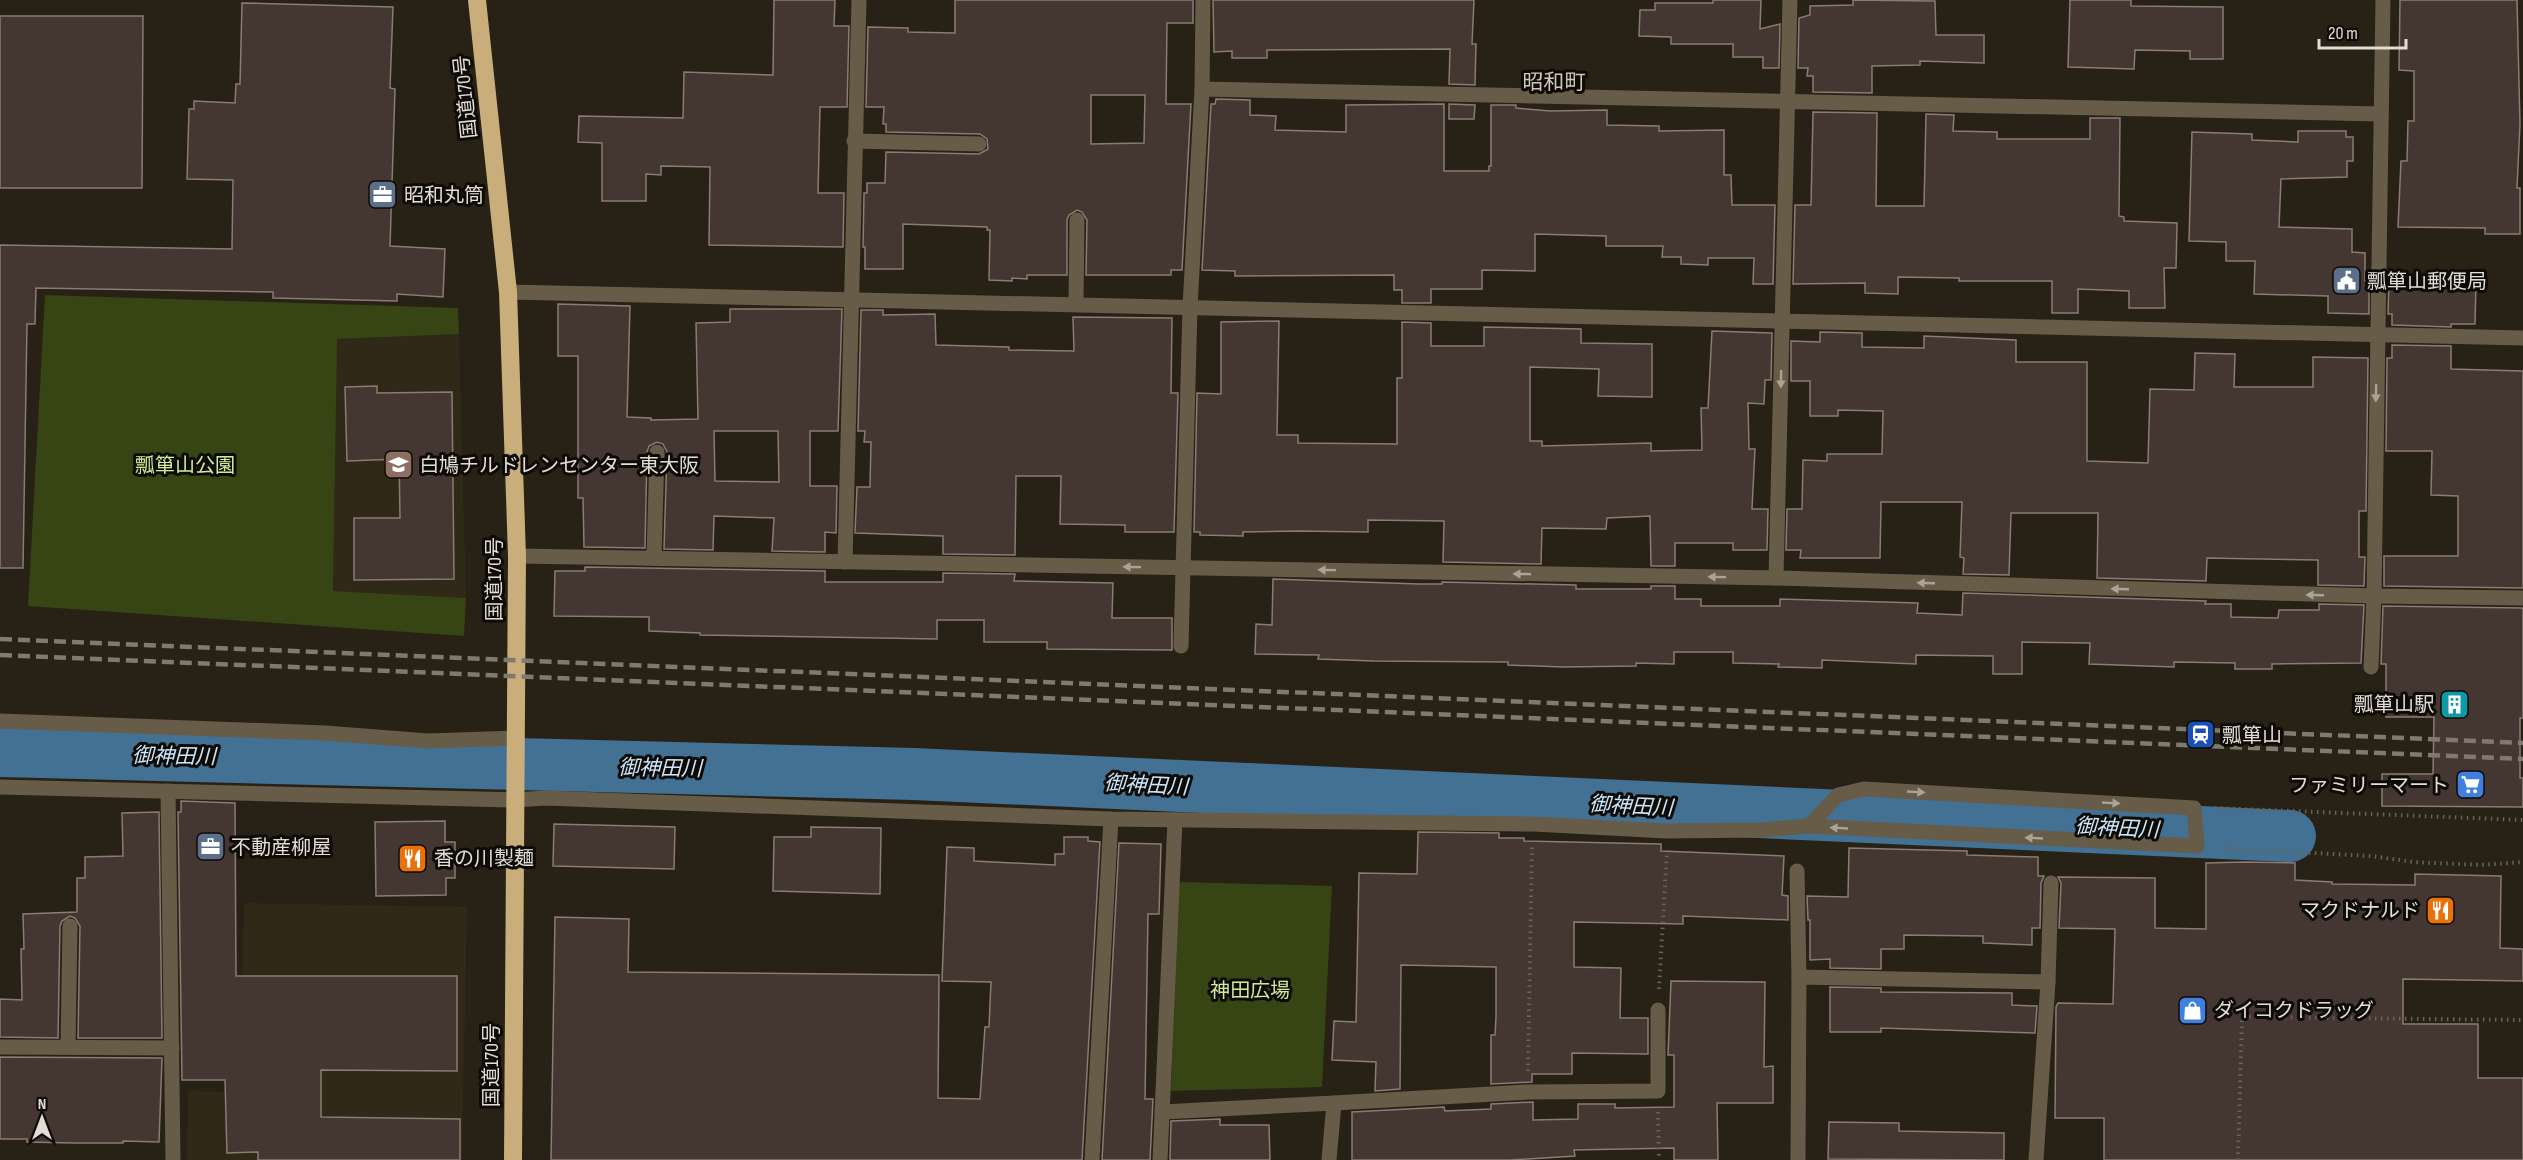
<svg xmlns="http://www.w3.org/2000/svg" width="2523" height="1160" viewBox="0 0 2523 1160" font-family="'Sofia Sans Condensed','Noto Sans JP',sans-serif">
<rect width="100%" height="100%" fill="#272116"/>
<g fill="#312917">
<polygon points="459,334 466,598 333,591 336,339"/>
<polygon points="244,903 467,907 462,1160 187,1160 188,1091 240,1092"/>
</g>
<g fill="#374414">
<polygon points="45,295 458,308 459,334 337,339 333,591 466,598 464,636 28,606"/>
<polygon points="1181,882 1332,886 1322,1087 1171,1091 1177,890"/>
</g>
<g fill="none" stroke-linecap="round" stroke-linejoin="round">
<polyline stroke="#427194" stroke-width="52" points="0,751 914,774 2290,836"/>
</g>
<g fill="#443631" stroke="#8b7b74" stroke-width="1.5" fill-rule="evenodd">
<polygon points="774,0 835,0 834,26 849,26 847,107 820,107 818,193 844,193 843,247 709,245 710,167 661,166 661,175 646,174 646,201 602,201 602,143 578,142 579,116 683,118 684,72 773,75"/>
<path d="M955,0h238v23h-26l-1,81h25l-9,166h-11v5h-85l1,-55 -5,-8 -5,-2 -8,5 -2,5v55h-40v4l-15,-1v3l-23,-1 1,-50h-3v-3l-84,-3v45h-38v-22h-2l1,-54h3v-10h18l1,-31 93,2 9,-5 -1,-10 -7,-5 -94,-2v-8h-3l1,-17h-18l2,-80 40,1v4l47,1zM1091,95h54l-1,48 -53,1z"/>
<polygon points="1213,0 1474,0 1472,44 1476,44 1475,85 1449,84 1450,49 1267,50 1267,58 1232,58 1232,51 1214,52"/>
<polygon points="1713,0 1761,0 1760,29 1780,24 1779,68 1763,68 1763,57 1733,57 1733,44 1671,44 1671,37 1639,36 1640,10 1655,10 1655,3 1713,3"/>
<polygon points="1853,0 1935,1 1936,35 1984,35 1984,63 1920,61 1920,65 1872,66 1872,93 1813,92 1813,76 1807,76 1808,68 1798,68 1799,18 1810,15 1810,6 1853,5"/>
<polygon points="2070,0 2131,0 2131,6 2223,7 2223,59 2190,59 2190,51 2135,50 2134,69 2068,67"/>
<polygon points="2400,0 2517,0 2520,124 2517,188 2520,188 2520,234 2485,234 2485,228 2398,227 2401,161 2407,161 2408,121 2414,121 2414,71 2399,70"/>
<polygon points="242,3 393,7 390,88 395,89 390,246 445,249 443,297 397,294 397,301 273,298 273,292 36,288 35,324 27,324 23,568 0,568 0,245 232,249 233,180 187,179 189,109 194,109 194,101 235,103 236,84 240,84"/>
<polygon points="0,16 143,16 142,188 0,188"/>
<polygon points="1216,99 1250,100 1250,115 1276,116 1275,130 1346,132 1346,105 1444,104 1444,171 1489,171 1489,166 1491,166 1491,105 1516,105 1516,108 1550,111 1607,110 1607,125 1659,126 1659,131 1724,130 1724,175 1731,175 1732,205 1775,205 1773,284 1753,284 1754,258 1708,258 1708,265 1681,264 1681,257 1662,257 1663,246 1606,246 1606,236 1535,234 1535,271 1482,270 1482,289 1431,289 1431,303 1402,303 1402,290 1394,290 1394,275 1235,276 1235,271 1202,270 1211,104 1215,104"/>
<polygon points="1449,104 1475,105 1474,119 1449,119"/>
<polygon points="1813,112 1877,113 1876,206 1924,206 1926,114 1954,115 1953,131 1997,132 1997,139 2090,139 2090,118 2120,118 2119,216 2124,217 2124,221 2177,223 2176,268 2164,268 2165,308 2129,308 2129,291 2078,289 2078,313 2052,313 2052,281 1959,281 1959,278 1898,277 1898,294 1865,293 1865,283 1793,284 1795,205 1811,205"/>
<polygon points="2298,131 2346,131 2346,137 2353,137 2353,161 2347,161 2347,177 2281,179 2279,227 2352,229 2352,252 2365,253 2365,281 2369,281 2369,314 2328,313 2328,296 2254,294 2255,261 2226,261 2226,242 2189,241 2192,132 2252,134 2252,140 2298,142"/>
<polygon points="2389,281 2476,282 2475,324 2451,324 2451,327 2392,325 2392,314 2388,314"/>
<path d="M558,304l72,2 -3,111 24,1v2l47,-1 -2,-96 34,-1v-13h112l-4,122h-28v55h27l-1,47 -11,-1v20l-53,-1 2,-33 -60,-2 -1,34 -49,-1 3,-97 -4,-8 -6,-2 -8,4 -2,6 -2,96 -61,-1 -1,-49h-5v-142h-20zM714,431h64l1,51 -64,-1z"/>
<polygon points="861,310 883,310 883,315 935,314 936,345 1009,347 1009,350 1074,351 1073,317 1172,318 1171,393 1178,393 1174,532 1125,532 1125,525 1060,524 1061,476 1016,476 1015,555 943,554 943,536 855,533 857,487 870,487 871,442 864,442 865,431 858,431"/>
<polygon points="1279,321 1277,435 1298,435 1298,443 1397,444 1397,378 1402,378 1402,322 1431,323 1431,346 1484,346 1484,327 1581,329 1581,343 1652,344 1652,397 1598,396 1599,369 1530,367 1530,441 1542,441 1542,446 1651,443 1651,451 1702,450 1701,408 1708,408 1712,331 1772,333 1771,380 1765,380 1764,404 1748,403 1749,449 1755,449 1752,509 1768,509 1767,550 1733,550 1733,543 1675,543 1675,566 1651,566 1650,516 1607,518 1606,529 1542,528 1541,564 1443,562 1444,521 1368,520 1368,532 1297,531 1243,532 1243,536 1200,535 1200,532 1194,532 1197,393 1221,394 1221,322"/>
<polygon points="1820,332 1862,333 1862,347 1924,348 1924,336 2016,340 2016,362 2087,362 2087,461 2148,463 2150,389 2194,390 2195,353 2235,354 2234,387 2313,387 2313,357 2368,358 2366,511 2359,511 2359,557 2365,557 2364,586 2318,585 2318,560 2207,558 2206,581 2097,578 2098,513 2011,513 2009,575 1963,574 1964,558 1960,557 1962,502 1881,502 1880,558 1800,558 1801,550 1786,550 1787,509 1802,509 1803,460 1827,461 1827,454 1882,454 1883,411 1838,410 1838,416 1810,416 1810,381 1791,381 1791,341 1820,342"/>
<polygon points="2392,345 2451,346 2451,369 2523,371 2523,588 2384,586 2384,556 2458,556 2458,496 2431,495 2432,451 2386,451 2387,358 2392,358"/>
<polygon points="377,386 377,393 452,392 454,579 354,580 354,518 400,518 399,459 347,461 345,387"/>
<polygon points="585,567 825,571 825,582 943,582 943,573 1015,574 1014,581 1113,583 1112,618 1172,618 1172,650 1047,649 1047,642 984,642 984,620 937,620 937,639 700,635 700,633 649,631 649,617 554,616 555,571 585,571"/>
<polygon points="1273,579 1419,584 1442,584 1442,582 1576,585 1576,589 1651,589 1651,586 1675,586 1675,599 1701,599 1701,606 1780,606 1780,599 1918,603 1917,613 1962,615 1963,593 2206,601 2205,604 2231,604 2231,617 2278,618 2279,610 2319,610 2319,604 2364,605 2361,663 2272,664 2272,669 2235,669 2235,663 2174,662 2174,667 2089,664 2090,643 2022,642 2022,674 1993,674 1993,656 1916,655 1916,664 1822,660 1822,668 1778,667 1779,664 1733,663 1733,652 1674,652 1674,664 1636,663 1636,666 1563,667 1508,665 1508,662 1374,661 1318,659 1319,655 1255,654 1256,624 1272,625"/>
<polygon points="2383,606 2523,608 2523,718 2520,718 2520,778 2523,778 2523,807 2382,806 2382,774 2433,774 2434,717 2386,717 2386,664 2381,664"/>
<polygon points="181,801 235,803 236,976 457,976 457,1071 321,1070 321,1117 460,1119 460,1160 258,1160 258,1152 227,1153 225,1080 182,1080 178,812 181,812"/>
<polygon points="159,812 162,1038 78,1038 80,926 75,918 70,916 62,921 60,926 58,1038 0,1037 0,999 22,1000 21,949 24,949 23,914 77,912 77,878 85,878 85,857 123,856 122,813"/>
<polygon points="445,821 445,842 455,842 455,878 446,878 446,895 376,896 375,822"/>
<polygon points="554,824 675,827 674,869 553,866"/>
<polygon points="811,827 881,828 880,894 773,891 774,837 811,837"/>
<polygon points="1418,832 1499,833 1499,838 1524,838 1524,841 1661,844 1661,851 1784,856 1782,895 1788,896 1788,920 1683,916 1683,924 1574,922 1574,967 1621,968 1620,1018 1648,1018 1648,1054 1572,1053 1572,1074 1532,1074 1532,1082 1491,1084 1491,1035 1495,1035 1496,1017 1496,967 1401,965 1400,1089 1375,1091 1376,1062 1332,1060 1334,1021 1356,1022 1359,873 1417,874"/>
<polygon points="1064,837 1088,837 1088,841 1100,842 1082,1160 551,1160 555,917 629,919 628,972 939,975 938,1098 980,1099 985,1027 989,1027 991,982 942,981 947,847 974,848 974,861 1055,865 1055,854 1064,854"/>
<polygon points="1119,843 1161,844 1159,914 1148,914 1145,1099 1153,1099 1150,1160 1102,1160"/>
<polygon points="1849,848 1967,851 1967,855 2038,857 2038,876 2044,876 2041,883 2040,928 2032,928 2032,945 1983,943 1983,936 1904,935 1904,949 1881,949 1881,969 1830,968 1830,959 1810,960 1810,920 1808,920 1807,896 1848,897"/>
<polygon points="2244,862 2295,863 2295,880 2332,882 2332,884 2415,885 2415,874 2501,876 2500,948 2523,949 2523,981 2403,979 2403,1024 2478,1024 2478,1078 2523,1078 2523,1160 2104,1160 2104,1118 2055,1118 2056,1007 2058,1003 2113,1004 2115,929 2059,928 2061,883 2058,877 2155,878 2155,928 2206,929 2206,863"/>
<polygon points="1671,981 1765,982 1764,1067 1773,1066 1773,1103 1717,1103 1718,1160 1674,1160 1674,1148 1574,1150 1575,1156 1510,1160 1352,1160 1352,1112 1444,1107 1445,1111 1491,1109 1491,1104 1533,1102 1533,1120 1578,1119 1578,1104 1615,1104 1615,1108 1674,1107 1674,1055 1668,1055"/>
<polygon points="1830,987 1881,988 1881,992 2012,993 2012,1005 2037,1006 2035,1033 1881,1028 1881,1032 1830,1032"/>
<polygon points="0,1057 162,1058 159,1142 123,1141 123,1143 73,1143 27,1142 27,1139 0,1139"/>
<polygon points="1220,1119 1220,1125 1269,1125 1270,1160 1170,1160 1171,1121"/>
<polygon points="1829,1122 1899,1123 1899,1131 2004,1133 2004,1160 1828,1159"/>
</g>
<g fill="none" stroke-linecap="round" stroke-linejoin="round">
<g stroke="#69645a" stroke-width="4" stroke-dasharray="1.5 4.5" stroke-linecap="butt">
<polyline points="2215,808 2523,820"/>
<polyline points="2219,848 2371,856 2414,862 2481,865 2523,862"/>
<polyline points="1659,989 1667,852"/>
<polyline points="1528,1071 1532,844"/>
<polyline points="1658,1112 1659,1160"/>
<polyline points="2238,1160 2242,1017 2523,1020"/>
</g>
<g stroke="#675c48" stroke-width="15">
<polyline points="1202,89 2381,114"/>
<polyline points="854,141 979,144"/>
<polyline points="508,292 2523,338"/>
<polyline points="1076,304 1077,220"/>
<polyline points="517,556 1776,578 2374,596 2523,598"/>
<polyline points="654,558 657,452"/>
<polyline points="845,562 859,0"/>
<polyline points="1776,578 1790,0"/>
<polyline points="1181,646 1190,307 1202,89 1203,0"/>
<polyline points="2371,667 2374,596 2383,0"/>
<polyline points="0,721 325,733 428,741 515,738"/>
<polyline points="0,787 515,800 545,798 1111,819 1533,824 1667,831 1762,830 1809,826 2197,846 2194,808 1864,789 1838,795 1809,826"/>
<polyline points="168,791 173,1160"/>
<polyline points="1797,871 1799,977"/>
<polyline points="0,1047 172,1048"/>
<polyline points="68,1047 70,926"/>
<polyline points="1162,1112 1334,1103"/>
<polyline points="1092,1160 1111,819"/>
<polyline points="1160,1160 1175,820"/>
<polyline points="1329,1160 1334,1103 1528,1092 1658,1091 1658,1010"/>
<polyline points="1798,1160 1799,977 2048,982"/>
<polyline points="2036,1160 2048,982 2051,883"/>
</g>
<polyline stroke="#c9ad7a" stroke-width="18" points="477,0 508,292 517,556 513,1160"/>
<g stroke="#7e7a70" stroke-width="4.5" stroke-dasharray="12 6" stroke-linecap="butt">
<polyline points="0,639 2523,743"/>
<polyline points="0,655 2523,759"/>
</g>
</g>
<defs><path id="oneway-solid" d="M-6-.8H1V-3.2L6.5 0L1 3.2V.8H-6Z" transform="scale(1.5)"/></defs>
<g fill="#aaa396">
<use href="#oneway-solid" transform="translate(1781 379) rotate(91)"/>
<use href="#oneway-solid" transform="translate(2376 393) rotate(91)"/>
<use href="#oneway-solid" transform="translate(1132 567) rotate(-179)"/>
<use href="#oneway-solid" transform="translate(1327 570) rotate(-179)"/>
<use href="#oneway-solid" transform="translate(1522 574) rotate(-179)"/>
<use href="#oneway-solid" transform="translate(1717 577) rotate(-179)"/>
<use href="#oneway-solid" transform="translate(1926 583) rotate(-178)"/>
<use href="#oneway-solid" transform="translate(2120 589) rotate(-178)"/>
<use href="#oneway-solid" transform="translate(2315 595) rotate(-178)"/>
<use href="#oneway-solid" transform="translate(1916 792) rotate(3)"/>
<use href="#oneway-solid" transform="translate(2111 803) rotate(3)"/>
<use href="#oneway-solid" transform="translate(1839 828) rotate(-177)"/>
<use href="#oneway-solid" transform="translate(2034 838) rotate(-177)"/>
</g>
<defs>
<symbol id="office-square" viewBox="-11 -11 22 22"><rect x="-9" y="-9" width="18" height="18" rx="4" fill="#5c6f8a" stroke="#0e0b07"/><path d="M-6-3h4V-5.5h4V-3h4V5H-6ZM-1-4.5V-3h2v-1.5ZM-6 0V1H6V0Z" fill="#fff"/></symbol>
<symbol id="civic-square" viewBox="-11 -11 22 22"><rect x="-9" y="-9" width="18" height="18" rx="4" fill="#5c6f8a" stroke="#0e0b07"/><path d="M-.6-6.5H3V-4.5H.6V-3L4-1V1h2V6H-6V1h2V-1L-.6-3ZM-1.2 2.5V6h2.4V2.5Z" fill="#fff"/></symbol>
<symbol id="school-square" viewBox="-11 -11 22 22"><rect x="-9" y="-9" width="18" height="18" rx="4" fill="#8d6e63" stroke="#0e0b07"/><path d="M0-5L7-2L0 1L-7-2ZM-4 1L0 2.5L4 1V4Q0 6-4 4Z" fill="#fff"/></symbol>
<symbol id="building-square" viewBox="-11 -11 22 22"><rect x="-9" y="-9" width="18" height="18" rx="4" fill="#0f9aa8" stroke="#0e0b07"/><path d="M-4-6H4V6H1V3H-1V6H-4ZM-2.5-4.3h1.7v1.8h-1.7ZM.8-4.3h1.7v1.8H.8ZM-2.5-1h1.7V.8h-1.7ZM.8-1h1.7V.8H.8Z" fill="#fff"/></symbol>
<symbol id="station-square" viewBox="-11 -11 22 22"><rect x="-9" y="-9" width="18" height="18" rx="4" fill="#1a4fb4" stroke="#0e0b07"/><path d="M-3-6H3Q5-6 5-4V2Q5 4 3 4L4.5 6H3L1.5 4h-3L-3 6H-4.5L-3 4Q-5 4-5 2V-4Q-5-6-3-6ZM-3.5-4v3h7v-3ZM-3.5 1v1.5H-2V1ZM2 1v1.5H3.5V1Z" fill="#fff"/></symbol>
<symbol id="supermarket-square" viewBox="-11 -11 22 22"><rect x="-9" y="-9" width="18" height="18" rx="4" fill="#3f7fe0" stroke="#0e0b07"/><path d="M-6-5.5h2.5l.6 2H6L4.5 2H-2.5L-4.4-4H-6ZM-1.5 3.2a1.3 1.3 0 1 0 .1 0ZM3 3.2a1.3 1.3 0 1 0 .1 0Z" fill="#fff"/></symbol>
<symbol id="restaurant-square" viewBox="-11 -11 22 22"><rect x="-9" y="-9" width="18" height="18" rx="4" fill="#e8710a" stroke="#0e0b07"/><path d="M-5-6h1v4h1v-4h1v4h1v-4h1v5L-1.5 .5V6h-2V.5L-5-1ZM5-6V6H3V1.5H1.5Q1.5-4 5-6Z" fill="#fff"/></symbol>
<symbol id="shop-square" viewBox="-11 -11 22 22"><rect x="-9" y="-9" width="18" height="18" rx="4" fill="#3f7fe0" stroke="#0e0b07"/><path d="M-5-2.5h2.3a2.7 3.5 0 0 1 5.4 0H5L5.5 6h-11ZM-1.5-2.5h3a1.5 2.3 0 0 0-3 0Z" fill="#fff"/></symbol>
</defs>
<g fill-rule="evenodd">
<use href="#office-square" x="366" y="178" width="33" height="33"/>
<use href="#civic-square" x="2330" y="264" width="33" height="33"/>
<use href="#school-square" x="382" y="448" width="33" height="33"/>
<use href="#building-square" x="2438" y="688" width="33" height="33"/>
<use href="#station-square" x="2184" y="718" width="33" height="33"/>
<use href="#supermarket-square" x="2454" y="768" width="33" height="33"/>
<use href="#office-square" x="194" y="830" width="33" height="33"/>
<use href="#restaurant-square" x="396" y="842" width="33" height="33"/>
<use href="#restaurant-square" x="2424" y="894" width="33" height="33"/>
<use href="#shop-square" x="2176" y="994" width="33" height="33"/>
</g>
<g text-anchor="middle" stroke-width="6" stroke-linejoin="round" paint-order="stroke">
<g font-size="20" fill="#e0ddd5" stroke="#0e0b07">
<text transform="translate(465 97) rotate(-96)" y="7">国道170号</text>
<text transform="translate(494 579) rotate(-90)" y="7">国道170号</text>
<text transform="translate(491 1065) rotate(-90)" y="7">国道170号</text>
</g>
<g font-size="20" fill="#e0ddd5" stroke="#0e0b07" text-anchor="start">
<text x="404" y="202">昭和丸筒</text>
<text x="2367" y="288">瓢箪山郵便局</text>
<text x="419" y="472">白鳩チルドレンセンター東大阪</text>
<text x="2434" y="711" text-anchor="end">瓢箪山駅</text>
<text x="2222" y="742">瓢箪山</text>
<text x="2449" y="792" text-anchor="end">ファミリーマート</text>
<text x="231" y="854">不動産柳屋</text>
<text x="434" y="865">香の川製麺</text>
<text x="2420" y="917" text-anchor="end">マクドナルド</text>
<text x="2214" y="1017">ダイコクドラッグ</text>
</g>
<g font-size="20" fill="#d0e99a" stroke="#0e0b07">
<text x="185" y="472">瓢箪山公園</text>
<text x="1250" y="997">神田広場</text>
</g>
<g font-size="21" fill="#cfc8b9" stroke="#0e0b07">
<text x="1554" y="89">昭和町</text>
</g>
<g font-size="21" font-style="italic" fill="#cbe6fc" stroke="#0e0b07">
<text transform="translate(174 756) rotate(1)" y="7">御神田川</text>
<text transform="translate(660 768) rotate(1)" y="7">御神田川</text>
<text transform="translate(1146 785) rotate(3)" y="7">御神田川</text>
<text transform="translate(1631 806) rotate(3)" y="7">御神田川</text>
<text transform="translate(2117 828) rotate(3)" y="7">御神田川</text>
</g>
</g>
<g transform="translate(42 1118)" stroke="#0e0b07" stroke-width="4.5" paint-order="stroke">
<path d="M0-4.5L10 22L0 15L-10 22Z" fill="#e0ddd5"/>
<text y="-9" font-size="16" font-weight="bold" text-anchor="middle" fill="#e0ddd5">N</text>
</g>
<path d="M2319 39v9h87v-9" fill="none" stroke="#e0ddd5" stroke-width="3"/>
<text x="2328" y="39" font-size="18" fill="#e0ddd5" stroke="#0e0b07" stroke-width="4.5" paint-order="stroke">20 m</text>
</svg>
